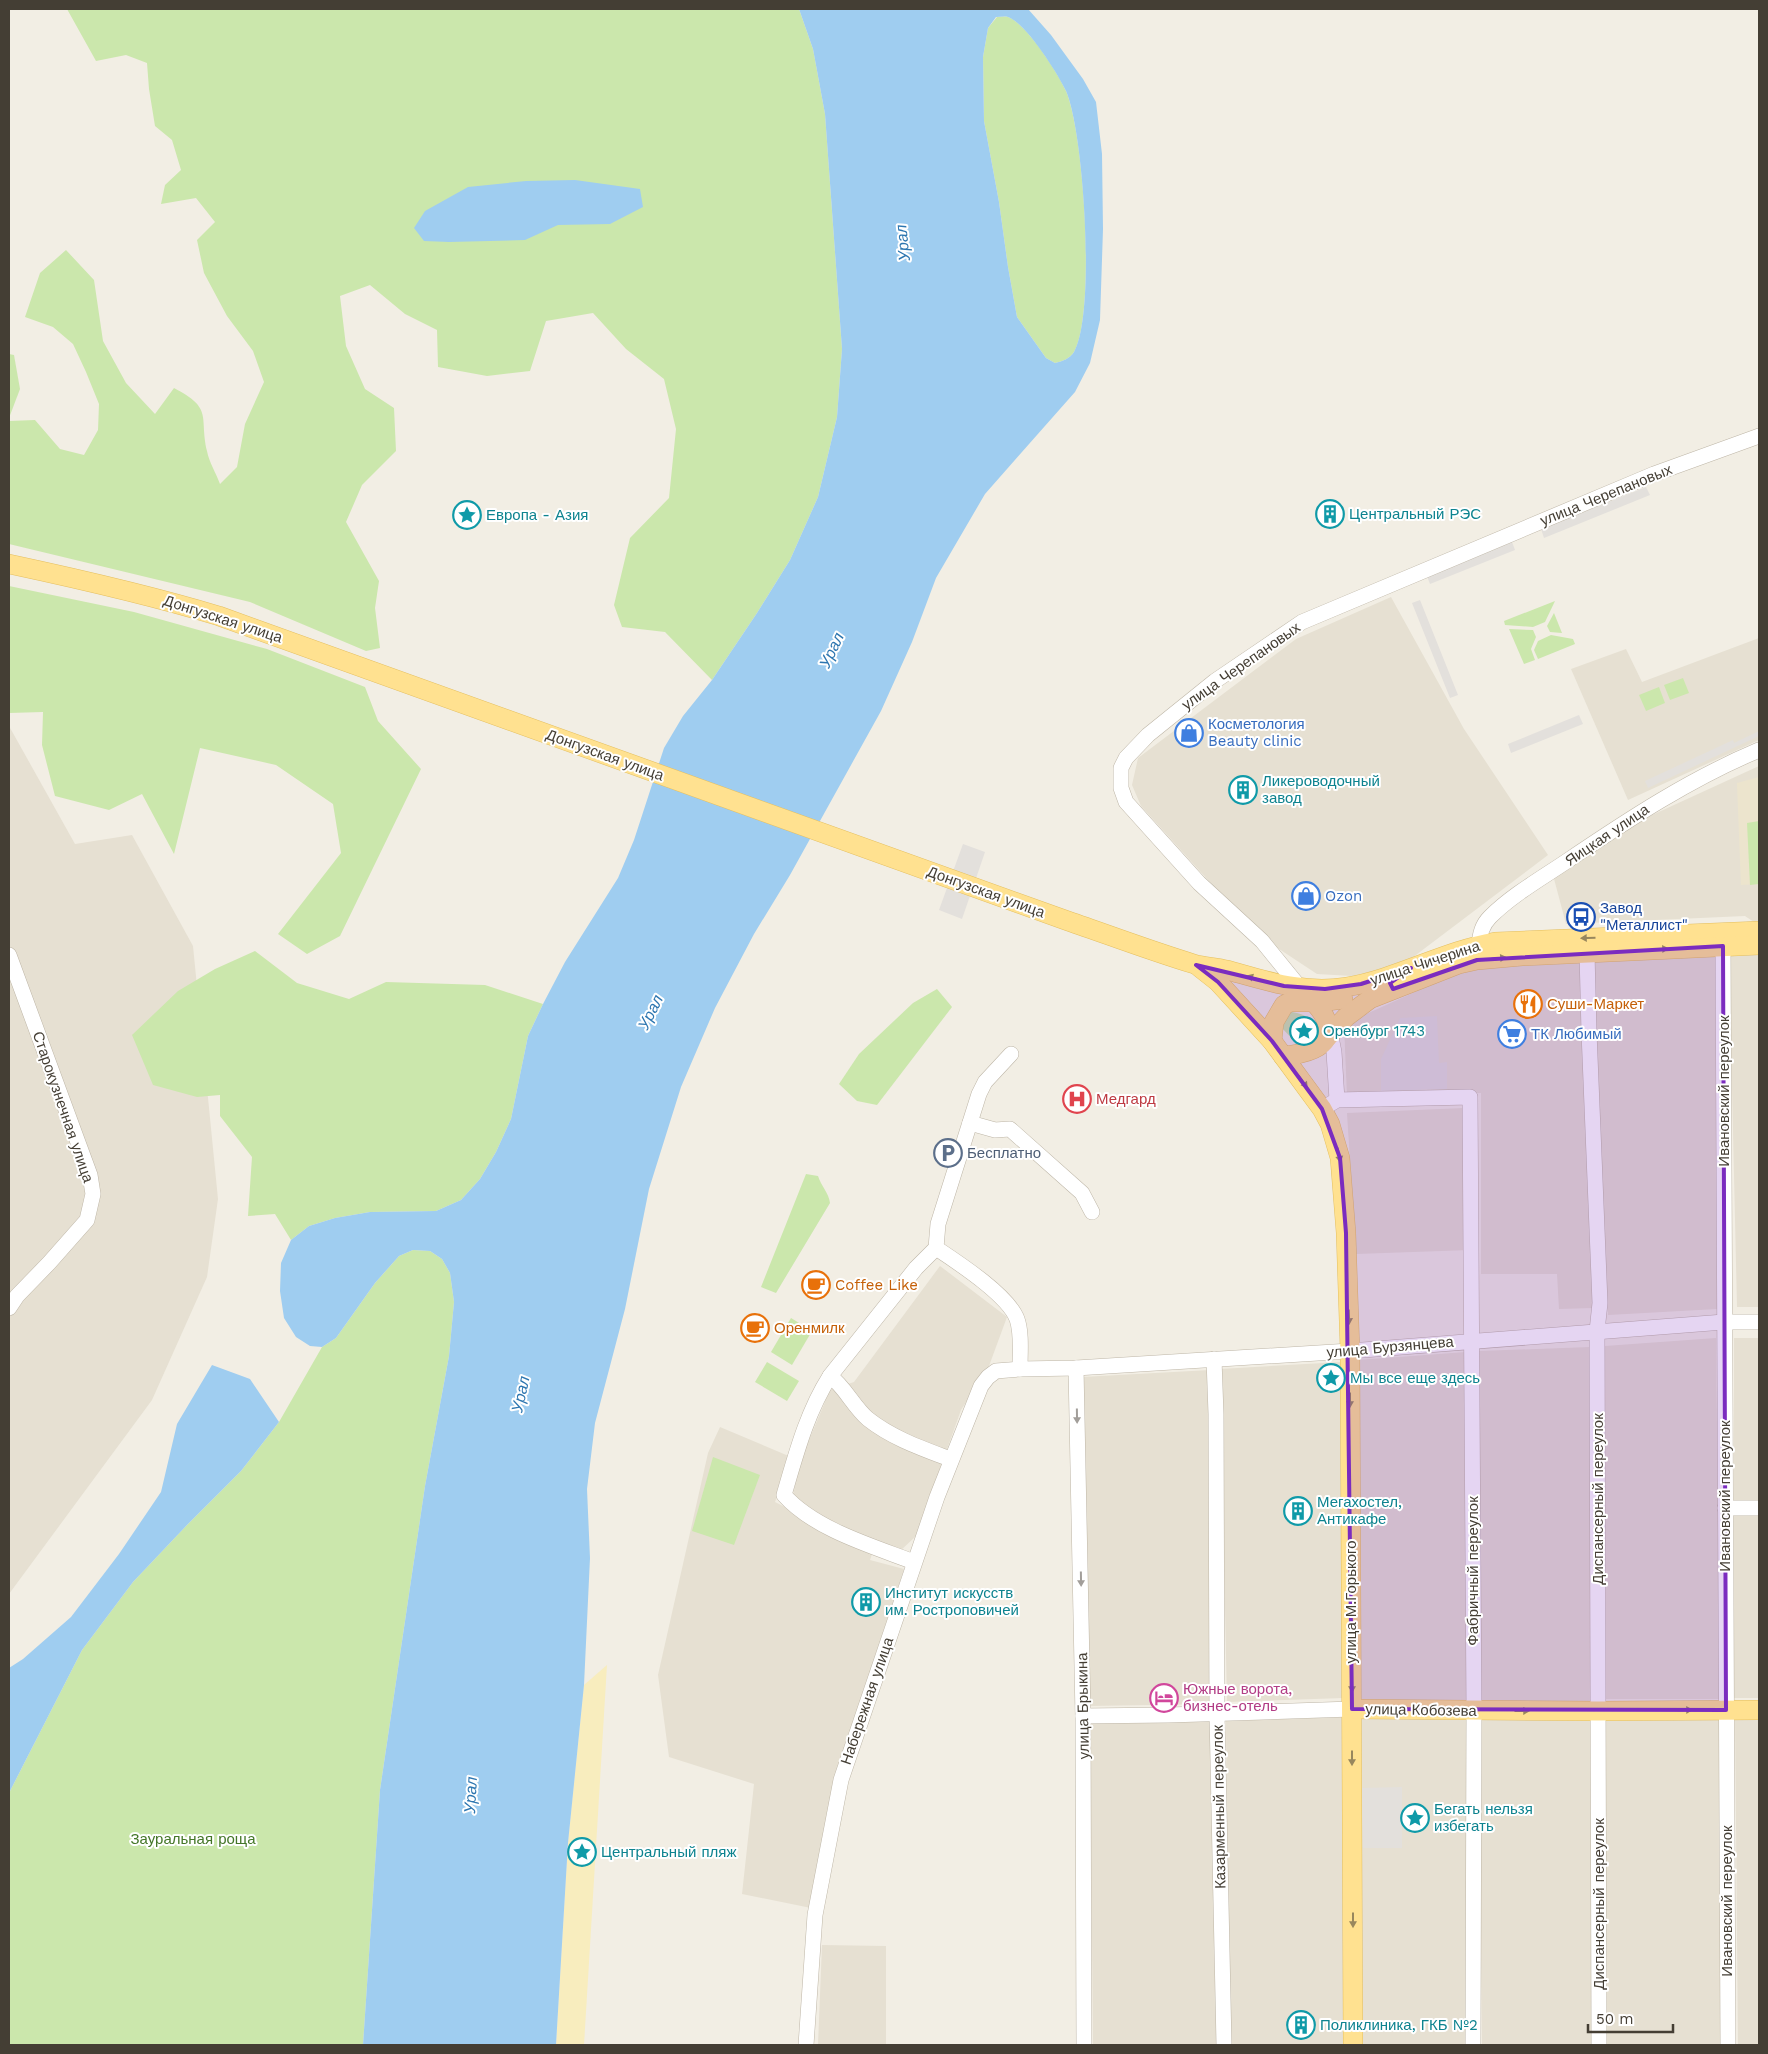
<svg xmlns="http://www.w3.org/2000/svg" width="1768" height="2054" viewBox="0 0 1768 2054" font-family="'Work Sans',sans-serif">
<rect width="100%" height="100%" fill="#f2eee4"/>
<g fill="#e6e0d2">
<polygon points="1391,597 1464,729 1548,855 1404,964 1352,976 1317,974 1270,943 1217,890 1141,806 1132,785 1138,758 1296,639"/>
<polygon points="1759,638 1759,740 1628,800 1571,669 1626,649 1642,682"/>
<polygon points="9,726 75,844 132,835 193,946 218,1199 207,1277 152,1400 9,1594"/>
<polygon points="1759,766 1759,922 1754,922 1745,916 1566,924 1553,875 1650,816"/>
<polygon points="1759,954 1759,1307 1737,1307 1729,955"/>
<polygon points="1715,956 1717,1309 1608,1315 1593,961"/>
<polygon points="1581,963 1593,1308 1559,1309 1557,1274 1481,1274 1481,1093 1347,1096 1344,1024 1466,969"/>
<polygon points="1464,1108 1470,1250 1356,1254 1347,1113"/>
<polygon points="940,1266 1007,1317 989,1366 961,1410 916,1536 900,1551 839,1527 793,1496 799,1464 830,1390 854,1382"/>
<polygon points="1716,1338 1720,1699 1606,1699 1605,1346"/>
<rect x="1734" y="1338" width="25" height="360"/>
<polygon points="1590,1347 1592,1702 1480,1702 1479,1351"/>
<polygon points="1466,1352 1468,1702 1359,1700 1358,1360"/>
<polygon points="1341,1362 1344,1698 1227,1702 1220,1369"/>
<polygon points="1210,1370 1212,1704 1090,1706 1082,1377"/>
<polygon points="720,1427 791,1457 775,1502 873,1551 870,1560 904,1569 836,1774 811,1908 742,1894 754,1784 669,1757 658,1675 708,1453"/>
<polygon points="1720,1716 1722,2045 1607,2045 1604,1719"/>
<polygon points="1345,1717 1343,2045 1228,2045 1226,1721"/>
<polygon points="1358,1717 1468,1718 1468,2045 1361,2045"/>
<polygon points="1592,1717 1593,2045 1482,2045 1479,1719"/>
<polygon points="1212,1718 1218,2045 1093,2045 1090,1721"/>
<polygon points="1735,1718 1759,1718 1759,2045 1738,2045"/>
<polygon points="822,1945 886,1946 886,2045 818,2045"/>
</g>
<polygon fill="#ece4cd" points="1759,777 1759,884 1741,885 1737,783"/>
<g fill="#cbe7ac">
<path d="M67,9h732l14,40 12,65 17,235 -5,68 -19,80 -28,63 -33,53 -45,67 -47,-48 -43,-5 -8,-22 16,-67 39,-40 7,-69 -12,-50 -38,-30 -33,-36 -47,8 -16,50 -43,5 -49,-9 -1,-37 -32,-16 -35,-29 -30,11 6,50 19,43 29,19 2,43 -34,34 -16,37 33,59 -4,27 5,40 -14,3 -116,-49 -241,-58v-123l26,-1 25,29 24,6 14,-25 1,-26 -13,-32 -13,-28 -20,-17 -28,-10 15,-44 26,-23 28,30 9,61 23,42 29,31 19,-26c40,21 25,28 33,63 2,11 9,22 13,33l17,-17 8,-43 19,-42 -11,-31 -26,-35 -23,-43 -7,-33 18,-18 -19,-24 -35,6 4,-19 16,-15 -9,-30 -17,-14 -6,-37 -2,-26 -21,-8 -30,6z"/>
<path d="M997,17c3,0 8,-1 11,0 18,6 50,56 58,74 18,42 30,222 8,261 -5,7 -11,9 -19,11l-9,-5 -29,-41 -9,-50 -9,-65 -15,-81 -1,-64 5,-29z"/>
<polygon points="9,354 14,355 20,389 9,418"/>
<polygon points="9,586 134,612 267,649 365,687 378,721 421,769 340,936 307,954 278,934 341,853 333,804 276,765 200,748 174,854 142,794 109,810 55,796 42,745 43,712 9,713"/>
<polygon points="1555,601 1545,622 1533,627 1505,625 1504,621"/>
<polygon points="1554,613 1562,633 1550,632 1547,626"/>
<polygon points="1509,629 1533,630 1536,637 1531,649 1535,660 1524,664"/>
<polygon points="1551,635 1573,639 1575,644 1538,659 1534,650 1538,641"/>
<polygon points="1683,678 1689,693 1670,700 1664,685"/>
<polygon points="1659,687 1665,703 1646,711 1639,695"/>
<polygon points="1759,821 1759,884 1750,885 1747,823"/>
<polygon points="255,951 297,983 349,999 386,982 485,985 543,1004 528,1036 511,1119 496,1152 480,1179 461,1200 436,1211 370,1212 335,1218 309,1226 291,1240 275,1214 248,1216 252,1157 220,1116 220,1095 197,1097 153,1085 132,1035 178,991 215,969"/>
<polygon points="937,989 952,1007 877,1105 857,1101 839,1084 859,1054 913,1003"/>
<path d="M1288,1012c9,-1 25,6 29,13 3,4 2,8 2,12l-20,9 -19,-20z"/>
<path d="M806,1174l12,2c3,10 11,17 12,27l-54,90 -15,-6z"/>
<polygon points="413,1250 430,1251 442,1259 450,1273 454,1302 449,1356 425,1486 380,1790 363,2045 9,2045 9,1793 82,1650 133,1582 187,1525 241,1471 279,1422 322,1347 336,1338 375,1283 399,1256"/>
<polygon points="791,1318 812,1331 792,1365 771,1352"/>
<polygon points="767,1362 799,1381 787,1401 755,1382"/>
<polygon points="713,1457 760,1475 734,1545 692,1531"/>
</g>
<polygon fill="#f8edbe" points="607,1665 584,2045 556,2045 568,1843 584,1685"/>
<g fill="#e3e0dc">
<polygon points="1646,487 1650,495 1544,538 1541,529"/>
<polygon points="1512,542 1515,550 1430,584 1427,576"/>
<polygon points="1420,600 1458,695 1450,698 1412,603"/>
<polygon points="1579,715 1583,724 1511,753 1508,744"/>
<polygon points="1759,731 1759,736 1648,788 1645,781 1733,740 1734,743"/>
<polygon points="963,844 985,852 962,919 939,910"/>
<polygon points="1437,1016 1439,1063 1447,1062 1447,1089 1381,1091 1381,1059 1400,1018"/>
<polygon points="1402,1787 1402,1848 1363,1848 1362,1788"/>
</g>
<g fill="#9fcdf0" fill-rule="evenodd">
<path d="M799,9h229l23,26 32,44 13,23 6,52 1,75 -3,91 -10,43 -15,29 -90,102 -49,84 -24,64 -31,69 -91,164 -36,59 -39,74 -34,79 -32,102 -24,120 -30,114 -8,66 3,69 -6,127 -16,158 -12,202h-193l17,-255 45,-304 24,-130 5,-54 -4,-29 -8,-14 -12,-8 -17,-1 -14,6 -24,27 -39,55 -14,9 -12,-1 -14,-9 -12,-19 -4,-27 1,-28 10,-23 18,-14 26,-8 35,-6 66,-1 25,-11 19,-21 16,-27 15,-33 17,-83 15,-32 22,-42 53,-84 16,-38 30,-92 19,-32 29,-36 45,-67 33,-53 28,-63 19,-80 5,-68 -17,-235 -12,-65zM996,17c4,0 9,-1 12,0 18,6 50,57 58,74 18,41 30,222 8,261 -5,7 -11,9 -19,11l-9,-5 -29,-41 -9,-50 -9,-65 -15,-81 -1,-64 5,-29z"/>
<polygon points="575,180 640,189 643,207 610,224 558,225 525,240 449,242 424,241 414,228 425,211 468,187 526,181"/>
<polygon points="212,1365 250,1379 279,1422 241,1471 187,1525 133,1582 82,1650 9,1793 9,1668 23,1659 71,1617 119,1554 161,1492 177,1424"/>
</g>
<g fill="none" stroke-linecap="round" stroke-linejoin="round">
<defs>
<g id="minor">
<path d="M1479,945c1,-11 3,-20 11,-28 22,-22 52,-39 77,-56 62,-42 123,-82 192,-111"/>
<polyline points="1723,946 1728,2045"/>
<polyline points="1587,953 1589,1032 1600,1303 1597,1331 1599,2045"/>
<polyline points="9,955 90,1175 93,1194 87,1220 49,1263 17,1296 9,1308"/>
<polyline points="1301,989 1262,941 1199,883 1126,802 1121,788 1121,768 1126,758 1148,735 1215,681 1302,622 1654,474 1759,436"/>
<polyline points="1329,1027 1334,1052 1337,1100"/>
<polyline points="1322,1109 1337,1100 1470,1097 1474,1711 1473,2045"/>
<polyline points="970,1123 995,1130 1010,1129 1082,1193 1092,1212"/>
<path d="M936,1248c21,14 72,47 81,71 5,14 3,34 3,50"/>
<polyline points="1214,1359 1216,1414 1217,1714 1224,2045"/>
<polyline points="1076,1368 1083,1716 1084,2045"/>
<path d="M830,1376c15,11 23,30 38,43 24,19 53,29 82,40"/>
<polyline points="1725,1508 1759,1508"/>
<path d="M914,1562c-42,-16 -100,-33 -130,-67 12,-41 23,-83 46,-119l86,-108 20,-20 2,-24 41,-130 6,-12 26,-28"/>
<polyline points="1083,1716 1169,1715 1352,1709"/>
<polyline points="806,2045 815,1915 841,1780 937,1497 981,1386 988,1377 996,1371 1020,1369 1076,1368 1350,1351 1724,1322 1759,1322"/>
</g>
<g id="major">
<path d="M9,564c70,15 141,31 210,52l849,305c41,14 83,30 126,43 10,3 22,3 33,6 40,11 77,24 119,17 51,-8 97,-36 149,-45l264,-11"/>
<polyline points="1199,967 1218,982 1272,1041 1322,1109 1330,1124 1340,1158 1346,1233 1350,1351 1353,2045"/>
<polyline points="1272,1041 1274,1022 1284,1005 1290,1002 1320,1002 1343,999"/>
<polyline points="1323,1042 1346,1017 1370,999 1459,964 1477,960 1522,956 1759,945"/>
<path d="M1283,1056c46,-4 62,-24 25,-60"/>
<polyline points="1352,1709 1598,1711 1759,1710"/>
</g>
</defs>
<use href="#minor" stroke="#beb6a7" stroke-width="16"/>
<use href="#major" stroke="#e4bf60" stroke-width="20"/>
<use href="#minor" stroke="#fff" stroke-width="15"/>
<use href="#major" stroke="#ffe190" stroke-width="19"/>
</g>
<defs><path id="oneway-solid" d="M-6-.8H1V-3.2L6.5 0L1 3.2V.8H-6Z" transform="scale(1.25)"/></defs>
<g fill="#98875d">
<use href="#oneway-solid" transform="translate(1588 938) rotate(178)"/>
<use href="#oneway-solid" transform="translate(1661 949) rotate(-3)"/>
<use href="#oneway-solid" transform="translate(1499 958) rotate(-5)"/>
<use href="#oneway-solid" transform="translate(1254 978) rotate(-163)"/>
<use href="#oneway-solid" transform="translate(1303 1082) rotate(54)"/>
<use href="#oneway-solid" transform="translate(1339 1155) rotate(79)"/>
<use href="#oneway-solid" transform="translate(1349 1317) rotate(88)"/>
<use href="#oneway-solid" transform="translate(1350 1400) rotate(90)"/>
<use href="#oneway-solid" transform="translate(1352 1685) rotate(90)"/>
<use href="#oneway-solid" transform="translate(1685 1710) rotate(-1)"/>
<use href="#oneway-solid" transform="translate(1522 1711)"/>
<use href="#oneway-solid" transform="translate(1352 1758) rotate(90)"/>
<use href="#oneway-solid" transform="translate(1353 1920) rotate(90)"/>
</g>
<g fill="#a29e9a">
<use href="#oneway-solid" transform="translate(1077 1416) rotate(89)"/>
<use href="#oneway-solid" transform="translate(1081 1579) rotate(89)"/>
</g>
<path fill="#7b2cbf" fill-opacity="0.2" stroke="#7b2cbf" stroke-width="4" stroke-linejoin="round" d="M1723,946l3,764 -374,-1 -6,-476 -6,-75 -18,-49 -50,-68 -54,-59 -22,-17 88,21 41,3 36,-5 50,-16 -21,15 3,6 84,-29z"/>
<defs>
<symbol id="building-ring" viewBox="-11 -11 22 22"><circle r="9.5" fill="#fff" stroke="#0f9aa8" stroke-width="1.5"/><path d="M-4-6H4V6H1V3H-1V6H-4ZM-2.5-4.3h1.7v1.8h-1.7ZM.8-4.3h1.7v1.8H.8ZM-2.5-1h1.7V.8h-1.7ZM.8-1h1.7V.8H.8Z" fill="#0f9aa8"/></symbol>
<symbol id="sight-ring" viewBox="-11 -11 22 22"><circle r="9.5" fill="#fff" stroke="#0f9aa8" stroke-width="1.5"/><path d="M0-6L1.8-2.2L6-1.7L2.9 1.2L3.7 5.4L0 3.3L-3.7 5.4L-2.9 1.2L-6-1.7L-1.8-2.2Z" fill="#0f9aa8"/></symbol>
<symbol id="shop-ring" viewBox="-11 -11 22 22"><circle r="9.5" fill="#fff" stroke="#3f7fe0" stroke-width="1.5"/><path d="M-5-2.5h2.3a2.7 3.5 0 0 1 5.4 0H5L5.5 6h-11ZM-1.5-2.5h3a1.5 2.3 0 0 0-3 0Z" fill="#3f7fe0"/></symbol>
<symbol id="bus-ring" viewBox="-11 -11 22 22"><circle r="9.5" fill="#fff" stroke="#1a4fb4" stroke-width="1.5"/><path d="M-5-6H5V4H4V6H2V4H-2V6H-4V4H-5ZM-3.5-4V0h7V-4ZM-3.5 1.2v1.5H-2V1.2ZM2 1.2v1.5H3.5V1.2Z" fill="#1a4fb4"/></symbol>
<symbol id="restaurant-ring" viewBox="-11 -11 22 22"><circle r="9.5" fill="#fff" stroke="#e8710a" stroke-width="1.5"/><path d="M-5-6h1v4h1v-4h1v4h1v-4h1v5L-1.5 .5V6h-2V.5L-5-1ZM5-6V6H3V1.5H1.5Q1.5-4 5-6Z" fill="#e8710a"/></symbol>
<symbol id="supermarket-ring" viewBox="-11 -11 22 22"><circle r="9.5" fill="#fff" stroke="#3f7fe0" stroke-width="1.5"/><path d="M-6-5.5h2.5l.6 2H6L4.5 2H-2.5L-4.4-4H-6ZM-1.5 3.2a1.3 1.3 0 1 0 .1 0ZM3 3.2a1.3 1.3 0 1 0 .1 0Z" fill="#3f7fe0"/></symbol>
<symbol id="hospital-ring" viewBox="-11 -11 22 22"><circle r="9.5" fill="#fff" stroke="#e0444e" stroke-width="1.5"/><path d="M-5-5h3v3.5h4V-5h3V5h-3V1.5h-4V5h-3Z" fill="#e0444e"/></symbol>
<symbol id="parking-ring" viewBox="-11 -11 22 22"><circle r="9.5" fill="#fff" stroke="#5c6f8a" stroke-width="1.5"/><path d="M-3.5-5.5H1a3.5 3.5 0 0 1 0 7H-1V5.5H-3.5ZM-1-3.4V-.6H.8a1.4 1.4 0 0 0 0-2.8Z" fill="#5c6f8a"/></symbol>
<symbol id="cafe-ring" viewBox="-11 -11 22 22"><circle r="9.5" fill="#fff" stroke="#e8710a" stroke-width="1.5"/><path d="M-5.5-4.5H6V0H3Q3 3.5 0 3.5H-2.5Q-5.5 3.5-5.5 0ZM3-3.2v2h1.7v-2ZM-6 4.5H4V6H-6Z" fill="#e8710a"/></symbol>
<symbol id="hotel-ring" viewBox="-11 -11 22 22"><circle r="9.5" fill="#fff" stroke="#d1479c" stroke-width="1.5"/><path d="M-6-4.5h1.5V1H6V5H4.5V3h-9V5H-6ZM-4 0a1.8 1.8 0 1 1 3.6 0ZM.5 0V-2.5h3Q6-2.5 6 0Z" fill="#d1479c"/></symbol>
</defs>
<g fill-rule="evenodd">
<use href="#building-ring" x="1314" y="498" width="32" height="32"/>
<use href="#sight-ring" x="451" y="499" width="32" height="32"/>
<use href="#shop-ring" x="1173" y="717" width="32" height="32"/>
<use href="#building-ring" x="1227" y="774" width="32" height="32"/>
<use href="#shop-ring" x="1290" y="880" width="32" height="32"/>
<use href="#bus-ring" x="1565" y="901" width="32" height="32"/>
<use href="#restaurant-ring" x="1512" y="988" width="32" height="32"/>
<use href="#sight-ring" x="1288" y="1015" width="32" height="32"/>
<use href="#supermarket-ring" x="1496" y="1018" width="32" height="32"/>
<use href="#hospital-ring" x="1061" y="1083" width="32" height="32"/>
<use href="#parking-ring" x="932" y="1137" width="32" height="32"/>
<use href="#cafe-ring" x="800" y="1269" width="32" height="32"/>
<use href="#cafe-ring" x="739" y="1312" width="32" height="32"/>
<use href="#sight-ring" x="1315" y="1362" width="32" height="32"/>
<use href="#building-ring" x="1282" y="1495" width="32" height="32"/>
<use href="#building-ring" x="850" y="1586" width="32" height="32"/>
<use href="#hotel-ring" x="1148" y="1682" width="32" height="32"/>
<use href="#sight-ring" x="1399" y="1802" width="32" height="32"/>
<use href="#sight-ring" x="566" y="1836" width="32" height="32"/>
<use href="#building-ring" x="1285" y="2009" width="32" height="32"/>
</g>
<g text-anchor="middle" stroke-width="4" stroke-linejoin="round" paint-order="stroke">
<g font-size="15" fill="#443e34" stroke="#fff">
<text transform="translate(1606 495) rotate(-22)" y="5">улица Черепановых</text>
<text transform="translate(223 619) rotate(18)" y="5">Донгузская улица</text>
<text transform="translate(1241 666) rotate(-35)" y="5">улица Черепановых</text>
<text transform="translate(605 755) rotate(20)" y="5">Донгузская улица</text>
<text transform="translate(1607 835) rotate(-34)" y="5">Яицкая улица</text>
<text transform="translate(986 892) rotate(20)" y="5">Донгузская улица</text>
<text transform="translate(1425 963) rotate(-18)" y="5">улица Чичерина</text>
<text transform="translate(1724 1091) rotate(-90)" y="5">Ивановский переулок</text>
<text transform="translate(63 1107) rotate(71)" y="5">Старокузнечная улица</text>
<text transform="translate(1390 1347) rotate(-5)" y="5">улица Бурзянцева</text>
<text transform="translate(1725 1496) rotate(-90)" y="5">Ивановский переулок</text>
<text transform="translate(1598 1499) rotate(-90)" y="5">Диспансерный переулок</text>
<text transform="translate(1473 1571) rotate(-90)" y="5">Фабричный переулок</text>
<text transform="translate(1351 1602) rotate(-90)" y="5">улица М.Горького</text>
<text transform="translate(867 1701) rotate(-71)" y="5">Набережная улица</text>
<text transform="translate(1083 1706) rotate(-91)" y="5">улица Брыкина</text>
<text transform="translate(1421 1710) rotate(1)" y="5">улица Кобозева</text>
<text transform="translate(1219 1807) rotate(-91)" y="5">Казарменный переулок</text>
<text transform="translate(1727 1901) rotate(-90)" y="5">Ивановский переулок</text>
<text transform="translate(1599 1904) rotate(-90)" y="5">Диспансерный переулок</text>
</g>
<g font-size="15" fill="#0d838f" stroke="#fff" text-anchor="start">
<text x="1349" y="519">Центральный РЭС</text>
<text x="486" y="520">Европа - Азия</text>
<text x="1262" y="786">Ликероводочный<tspan x="1262" dy="17">завод</tspan></text>
<text x="1323" y="1036">Оренбург 1743</text>
<text x="1350" y="1383">Мы все еще здесь</text>
<text x="1317" y="1507">Мегахостел,<tspan x="1317" dy="17">Антикафе</tspan></text>
<text x="885" y="1598">Институт искусств<tspan x="885" dy="17">им. Ростроповичей</tspan></text>
<text x="1434" y="1814">Бегать нельзя<tspan x="1434" dy="17">избегать</tspan></text>
<text x="601" y="1857">Центральный пляж</text>
<text x="1320" y="2030">Поликлиника, ГКБ №2</text>
</g>
<g font-size="15" fill="#366cbe" stroke="#fff" text-anchor="start">
<text x="1208" y="729">Косметология<tspan x="1208" dy="17">Beauty clinic</tspan></text>
<text x="1325" y="901">Ozon</text>
<text x="1531" y="1039">ТК Любимый</text>
</g>
<g font-size="15" fill="#164399" stroke="#fff" text-anchor="start">
<text x="1600" y="913">Завод<tspan x="1600" dy="17">"Металлист"</tspan></text>
</g>
<g font-size="15" fill="#c56008" stroke="#fff" text-anchor="start">
<text x="1547" y="1009">Суши-Маркет</text>
<text x="835" y="1290">Coffee Like</text>
<text x="774" y="1333">Оренмилк</text>
</g>
<g font-size="15" fill="#be3a42" stroke="#fff" text-anchor="start">
<text x="1096" y="1104">Медгард</text>
</g>
<g font-size="15" fill="#4e5e75" stroke="#fff" text-anchor="start">
<text x="967" y="1158">Бесплатно</text>
</g>
<g font-size="15" fill="#b23c85" stroke="#fff" text-anchor="start">
<text x="1183" y="1694">Южные ворота,<tspan x="1183" dy="17">бизнес-отель</tspan></text>
</g>
<g font-size="15" fill="#437627" stroke="#fff">
<text x="193" y="1844">Зауральная роща</text>
</g>
<g font-size="16" font-style="italic" fill="#2d76b0" stroke="#fff">
<text transform="translate(902 243) rotate(-96)" y="6">Урал</text>
<text transform="translate(831 650) rotate(-65)" y="6">Урал</text>
<text transform="translate(650 1012) rotate(-64)" y="6">Урал</text>
<text transform="translate(520 1394) rotate(-78)" y="6">Урал</text>
<text transform="translate(470 1795) rotate(-87)" y="6">Урал</text>
</g>
</g>
<rect width="1768" height="2054" fill="none" stroke="#443e34" stroke-width="20"/>
<path d="M1588 2024v8h85v-8" fill="none" stroke="#443e34" stroke-width="2.5"/>
<text x="1596" y="2024" font-size="15" fill="#443e34" stroke="#ffffff" stroke-width="4" paint-order="stroke">50 m</text>
</svg>
